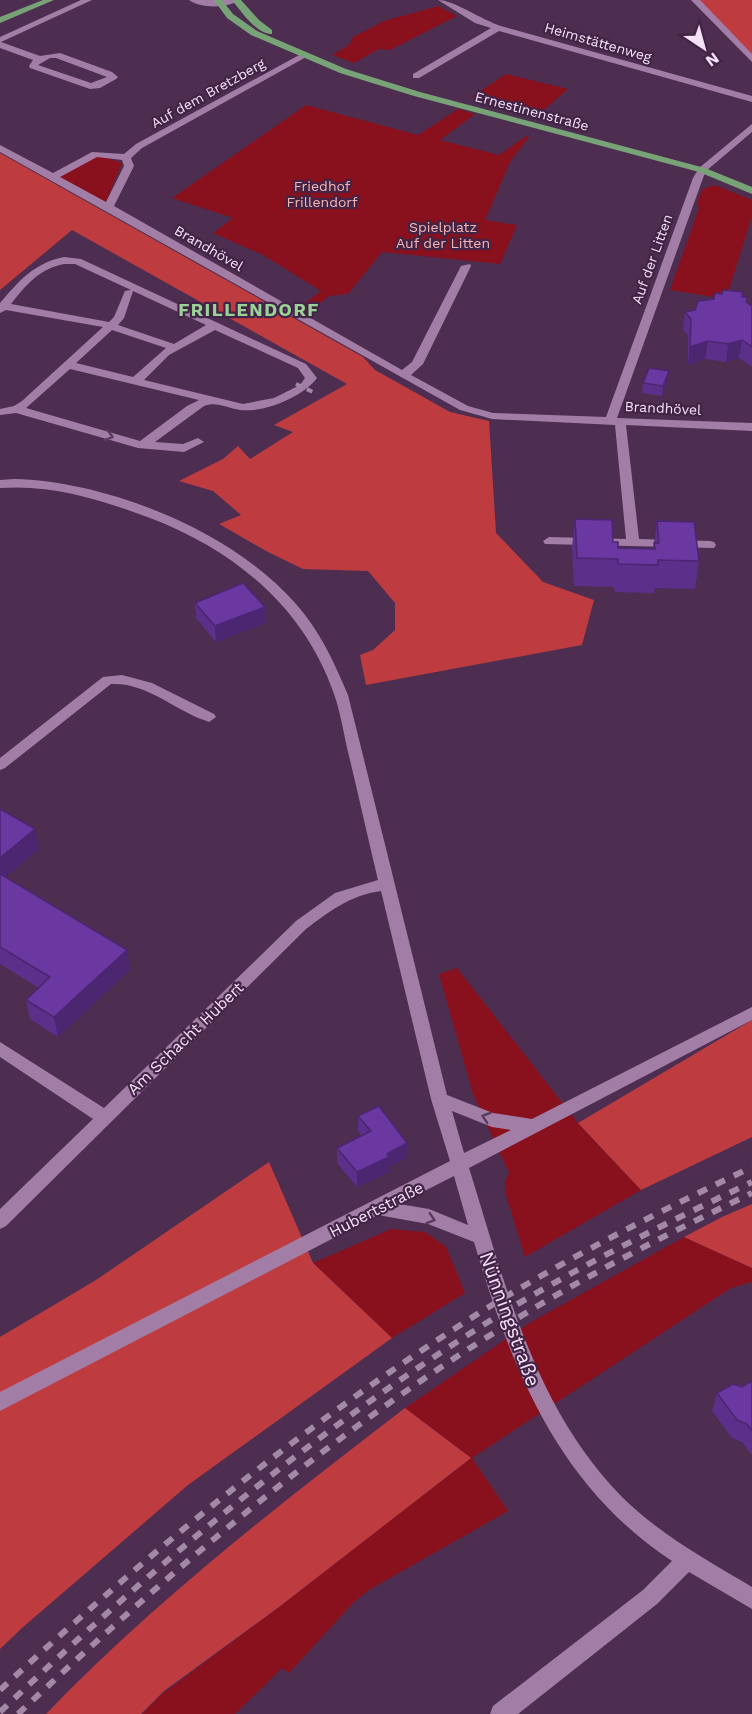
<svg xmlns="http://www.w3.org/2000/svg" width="752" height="1714" viewBox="0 0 752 1714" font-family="'Work Sans',sans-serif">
<rect width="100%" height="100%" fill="#4d2e51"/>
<g fill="#89111e">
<polygon points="438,6 457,16 390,50 379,49 354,63 332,55 349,45 353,37 384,21"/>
<polygon points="506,74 568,89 538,115 471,97"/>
<polygon points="306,105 418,135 458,109 475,114 440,140 499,155 526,136 529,137 510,162 485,220 517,225 500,264 382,252 348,294 329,296 305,315 297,309 321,291 263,255 213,233 233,218 172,198"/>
<polygon points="96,157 105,157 122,163 105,204 56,177"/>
<polygon points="715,185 752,200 752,216 726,299 670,290 699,208 697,202 702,189"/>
<polygon points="457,968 578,1123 641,1190 525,1257 505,1192 505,1181 509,1173 473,1094 439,974"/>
<polygon points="391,1229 425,1232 446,1247 465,1293 392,1338 313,1263"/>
<polygon points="684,1237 752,1268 752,1282 731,1288 472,1458 508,1511 369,1590 354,1602 289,1673 282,1668 235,1714 142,1714 161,1695 279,1607 471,1458 405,1408 531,1322"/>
</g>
<g fill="#be3c40">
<polygon points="696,0 752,0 752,56"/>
<polygon points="0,153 363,357 375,370 450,412 489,421 496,533 543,582 594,600 582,645 366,685 360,655 373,650 395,630 395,603 368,571 303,569 268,552 219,524 241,515 213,491 179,481 223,459 238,446 250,459 293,432 274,425 347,384 72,230 0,290"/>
<polygon points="752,1020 752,1137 641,1190 578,1123"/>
<polygon points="269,1162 313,1263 392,1338 188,1485 22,1628 0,1649 0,1337 96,1280"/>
<polygon points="752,1204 752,1268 684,1237 722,1217"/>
<path d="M405,1408l66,50 -192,149 -115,84 -23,23h-95c110,-114 234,-210 359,-306z"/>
</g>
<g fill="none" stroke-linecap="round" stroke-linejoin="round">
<g fill="#a27ea6" fill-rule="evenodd">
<path d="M81,0h11l-91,42 39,14 20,-3 52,19 6,5 -2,2 -16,9 -10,1 -60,-21 -1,-2 4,-6 -33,-12v-11zM50,58h6l51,19 -16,6 -53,-18z"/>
<path d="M189,0h51c-12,8 -39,9 -51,0z"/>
<path d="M438,0c16,0 44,20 63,26l251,70v6l-253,-71 -80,47h-6v-4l78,-46 -16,-5z"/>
<polygon points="691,0 700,0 752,54 752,62"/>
<path d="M301,54l7,2 -166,92 -11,10 3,8 -20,40 288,164 10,-8 49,-96 9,-2 1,2 -48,98 -12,11 57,31 25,7 113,4 87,-239 6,-10 53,-44v8l-46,39 -3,7 -86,240 135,5v8l-126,-6 13,114 71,2 4,1 2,3 -2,3 -169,-4 -2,-3 6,-4 77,2 -11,-114 -123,-6 -32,-9 -460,-258v-7l53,28 39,-21 32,2 12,-10zM97,157l25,3 2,6 -18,36 -46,-25z"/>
<path d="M64,257l17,2 225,105 11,14c-14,19 -53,35 -77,32 -13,-2 -24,-9 -36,-4l-49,36 28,2 15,-6 6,4 -20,10 -46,-4 -122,-35 -16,2v-6l14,-3 8,-5 81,-74 -97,-17 -6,3v-10c19,-22 34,-40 64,-46zM64,264h11l56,26 -6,1 -11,26 -5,5 -98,-18c14,-18 29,-36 53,-40zM133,291l73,34 -32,19 -56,-19 6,-7zM112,330l54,18 -33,29 -57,-14zM215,330l83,38 7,10 -5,7 -26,13 -31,6 -99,-24 25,-25zM70,369l129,31 -12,6 -47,35 -114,-33z"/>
<path d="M14,479c94,2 220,53 282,125 24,27 38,58 52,91l99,400 46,18 39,6 220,-112v13l-283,148c36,115 65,239 152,328 38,38 86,64 131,91v22l-63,-37 -32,32 -139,110h-28l3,-8 150,-116 29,-29c-114,-75 -161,-193 -198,-319l-46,-18 -50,-9 -378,196v-19l450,-231 -19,-62 -50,-208c-30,4 -51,20 -75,38l-300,297 -6,3v-20l93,-90 -93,-62v-15l104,66 192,-187 39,-28 43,-13c-10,-41 -19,-83 -29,-124 -5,-20 -8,-42 -15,-62 -30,-87 -100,-144 -184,-176 -48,-18 -98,-34 -150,-30v-8zM452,1111l40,16 19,3 -47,23zM454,1176l14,49 -39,-16 -30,-5z"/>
<path d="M122,675l30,8 62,31 2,3 -7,5 -5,-2c-31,-11 -58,-38 -93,-36l-106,84 -5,2v-12l103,-81z"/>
</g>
<g fill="#77a376" fill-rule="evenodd">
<polygon points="43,0 54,0 0,23 0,17"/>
<polygon points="214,0 222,0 233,14 257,31 346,69 420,92 705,168 752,187 752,194 699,172 414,96 340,73 251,35 227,18"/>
<path d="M232,0h9l18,20 13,10v4c-15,1 -31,-23 -40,-34z"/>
</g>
<polyline stroke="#a289a6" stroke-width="4" stroke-dasharray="6 6" stroke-linecap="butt" points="296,384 315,393"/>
<g stroke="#a289a6" stroke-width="6" stroke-dasharray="10 10" stroke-linecap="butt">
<path d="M0,1690c141,-130 287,-252 448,-357 97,-64 200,-116 304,-166"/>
<path d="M0,1712c145,-138 297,-267 466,-376 91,-59 188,-107 286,-154"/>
<path d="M18,1714c152,-143 312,-280 490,-390 79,-49 161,-91 244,-131"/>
</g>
</g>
<g fill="#5c2f8a">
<polygon points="743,292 742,297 746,302 752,306 752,367 739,358 726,362 705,359 688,365 688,336 683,330 685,312 695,310 722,294"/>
<polygon points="668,381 662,396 642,393 643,383"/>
<polygon points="575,519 613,542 618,548 653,549 657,521 699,561 695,589 655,588 654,593 615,592 614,587 574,586 572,547"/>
<polygon points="195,603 265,607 266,623 216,642 196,618"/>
<polygon points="0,809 39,849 6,877 130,970 58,1037 30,1019 26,1000 39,988 0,964"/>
<polygon points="358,1116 407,1143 406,1158 389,1167 389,1172 357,1187 337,1163 337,1148 362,1136 358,1131"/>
<polygon points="752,1381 752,1455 742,1442 732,1438 712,1411 717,1393 742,1387"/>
</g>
<g fill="#4b2671">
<polygon points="742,340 739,358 726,362 728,344"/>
<polygon points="708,341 705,359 688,365 690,347"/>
<polygon points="669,371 668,381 662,396 663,386"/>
<polygon points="265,607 266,623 216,642 215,626"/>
<polygon points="35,829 39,849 0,882 0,858"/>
<polygon points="127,950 130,970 58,1037 54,1017"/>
<polygon points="407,1143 406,1158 389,1167 389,1172 357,1187 357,1172 387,1154"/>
</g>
<g fill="#6b37a1" stroke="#4b2671" stroke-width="1.5">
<polygon points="723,290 743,292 742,297 747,297 746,302 752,306 752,347 742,340 728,344 708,341 690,347 691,319 685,312 695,310 698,301 714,299 715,293 722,294"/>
<polygon points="649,368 669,371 663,386 643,383"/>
<polygon points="575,519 612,520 613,542 618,542 618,548 655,549 654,543 659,543 657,521 694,522 699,561 658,560 658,565 618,564 618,559 577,558"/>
<polygon points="243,583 265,607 215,626 195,603"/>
<polygon points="0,809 35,829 0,858"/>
<polygon points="0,874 127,950 54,1017 26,1000 50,977 0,947"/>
<polygon points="379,1106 407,1143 387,1154 389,1157 357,1172 337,1148 371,1131 358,1116"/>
<polygon points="752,1381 752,1431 747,1424 737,1420 717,1393 733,1384 742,1387"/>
</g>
<defs><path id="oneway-chevron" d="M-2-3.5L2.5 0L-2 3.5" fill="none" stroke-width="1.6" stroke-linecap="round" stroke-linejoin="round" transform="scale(1.5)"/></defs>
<g stroke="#5a3a5e">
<use href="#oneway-chevron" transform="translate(109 436) rotate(16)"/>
<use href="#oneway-chevron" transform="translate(486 1117) rotate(-162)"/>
<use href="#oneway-chevron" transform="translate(431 1219) rotate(17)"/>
</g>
<g text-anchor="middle" stroke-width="4.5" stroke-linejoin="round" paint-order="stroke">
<g font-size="14" fill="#f5e2f8" stroke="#422446">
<text transform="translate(598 42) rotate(16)" y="5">Heimstättenweg</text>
<text transform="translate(208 93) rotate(-29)" y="5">Auf dem Bretzberg</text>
<text transform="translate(532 111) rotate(15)" y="5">Ernestinenstraße</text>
<text transform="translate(209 248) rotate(30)" y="5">Brandhövel</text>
<text transform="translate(652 259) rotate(-70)" y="5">Auf der Litten</text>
<text transform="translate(663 408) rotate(3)" y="5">Brandhövel</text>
</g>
<g font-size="14" fill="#f8b5b1" stroke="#422446">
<text x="322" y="191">Friedhof<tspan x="322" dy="16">Frillendorf</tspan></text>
<text x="443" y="232">Spielplatz<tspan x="443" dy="16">Auf der Litten</tspan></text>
</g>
<g font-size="16" fill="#f5e2f8" stroke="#422446">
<text transform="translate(185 1038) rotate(-44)" y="6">Am Schacht Hubert</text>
<text transform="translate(376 1209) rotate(-27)" y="6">Hubertstraße</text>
</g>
<g font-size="18" font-weight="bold" letter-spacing="1.5" fill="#9bd297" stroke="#422446">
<text x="249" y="316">FRILLENDORF</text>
</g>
<g font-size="20" fill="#f5e2f8" stroke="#422446">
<text transform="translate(510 1319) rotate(70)" y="7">Nünningstraße</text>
</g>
</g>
<g transform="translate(704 48) rotate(144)" stroke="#422446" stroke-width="4.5" paint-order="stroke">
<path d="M0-4.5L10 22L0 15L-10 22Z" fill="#f5e2f8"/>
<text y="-9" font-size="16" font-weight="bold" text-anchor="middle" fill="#f5e2f8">N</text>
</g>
</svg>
